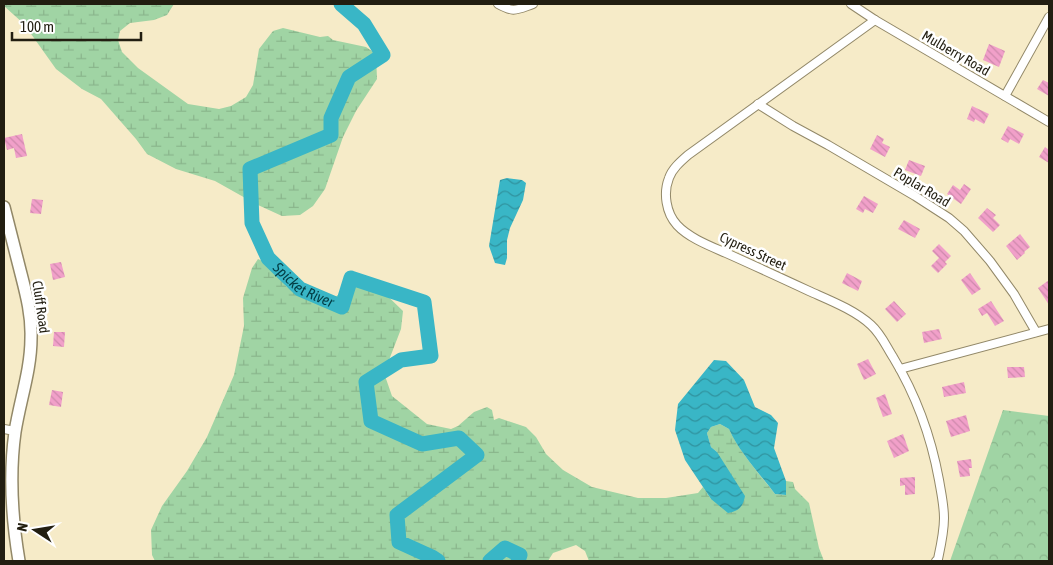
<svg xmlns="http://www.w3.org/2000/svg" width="1053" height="565" viewBox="0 0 1053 565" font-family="'Asap Condensed',sans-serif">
<defs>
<pattern id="wetland-marsh" width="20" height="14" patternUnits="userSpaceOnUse" patternTransform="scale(1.25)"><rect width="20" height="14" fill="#a0d4a4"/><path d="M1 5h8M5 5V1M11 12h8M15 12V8" fill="none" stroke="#8ab68c"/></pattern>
<pattern id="park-crowns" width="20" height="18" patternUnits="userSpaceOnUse" patternTransform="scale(1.25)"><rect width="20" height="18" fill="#a0d4a4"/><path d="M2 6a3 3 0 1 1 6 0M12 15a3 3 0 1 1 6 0" fill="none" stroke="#8ab68c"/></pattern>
<pattern id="water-waves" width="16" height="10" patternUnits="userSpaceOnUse" patternTransform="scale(1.25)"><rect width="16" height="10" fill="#39b6c6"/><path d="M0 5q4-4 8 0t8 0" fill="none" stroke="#30939f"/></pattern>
<pattern id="building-back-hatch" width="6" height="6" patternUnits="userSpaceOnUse" patternTransform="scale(1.25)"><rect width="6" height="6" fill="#f1a0c9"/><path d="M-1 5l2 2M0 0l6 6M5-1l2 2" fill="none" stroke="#ce89ac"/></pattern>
</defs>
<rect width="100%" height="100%" fill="#f6ebc8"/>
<g fill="url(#wetland-marsh)">
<polygon points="4,4 174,4 167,15 154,20 130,23 120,31 118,40 122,52 138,68 188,104 219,109 231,106 246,97 253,85 259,49 273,31 283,28 320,37 328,36 333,40 366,47 376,54 377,79 356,111 343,137 325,189 313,206 300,215 282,216 258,205 215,181 176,169 147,154 136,139 101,99 82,89 56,69 24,24 4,6"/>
<path d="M258,259l9,4 19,23 10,8 29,7 9,-3 25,-19 12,1 32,31 -2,18 -17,44 8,23 35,28 24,5 7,-3 16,-14 13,-5 5,3 2,10 5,-2 27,9 10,10 10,17 17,16 29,17 46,11h28l32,-5 5,-6 8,12 6,-47 -6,-5 -4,-14 4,-6 9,-3 9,5c10,22 31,46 46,65l10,1 1,-14 7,1 2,7 14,14 10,45 5,13h-235l-4,-10 -9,-6 -23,8 -5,8h-393l-3,-6 -1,-25 11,-24 25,-35 20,-34 27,-62 10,-49 -1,-28 9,-30z"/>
</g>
<polygon fill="url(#park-crowns)" points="1003,410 1049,416 1049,561 950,561"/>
<g fill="url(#water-waves)">
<polygon points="507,178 522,180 526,183 523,200 510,228 507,240 507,258 505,265 495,263 489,246 500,180"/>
<path d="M714,360l12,1 18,19 11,27 16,8 7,8 -4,25 12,33v14l-11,-1c-15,-20 -36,-42 -46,-65l-9,-5 -9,3 -4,6 4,14 6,5 28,44c-2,11 -6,15 -17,17l-17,-14 -26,-39 -10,-30 3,-26z"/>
</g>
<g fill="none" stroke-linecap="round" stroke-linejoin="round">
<g stroke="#39b6c6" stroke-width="15">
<path id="s1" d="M341,4l23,20 19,31 -34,22 -18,41v17l-81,34 2,54 16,35 32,31 42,18 9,-29 73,24 7,54 -30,4 -35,22 5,39 51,23 37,-6 18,17 -80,60 2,27 33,15 6,4"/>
<polyline points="490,561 505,548 520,555 518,561"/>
</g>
</g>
<g fill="url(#building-back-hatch)">
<polygon points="989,44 1005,51 999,67 983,60"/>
<polygon points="1043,80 1049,83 1049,96 1037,89"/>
<polygon points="972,106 989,114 984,124 975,119 974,122 967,119"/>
<polygon points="1008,126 1024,134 1019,144 1010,139 1008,143 1001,139"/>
<polygon points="22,134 27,156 16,158 14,148 7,150 4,138"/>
<polygon points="877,135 884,139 882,143 890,147 885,157 870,149"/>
<polygon points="1045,147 1049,150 1049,163 1039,157"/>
<polygon points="909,160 925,166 921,176 905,170"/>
<polygon points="964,184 971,189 961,204 947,194 953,185 960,190"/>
<polygon points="864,196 878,204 873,213 865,209 863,213 856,209"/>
<polygon points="32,199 43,200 41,214 30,213"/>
<polygon points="987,208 996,215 993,218 1000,225 993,232 978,218"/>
<polygon points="904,220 920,229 915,238 898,229"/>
<polygon points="1020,234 1030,247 1024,252 1025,253 1017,260 1006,246"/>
<polygon points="939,244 951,256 945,262 947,264 938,273 931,266 939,258 932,251"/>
<polygon points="61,262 65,277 53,280 50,264"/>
<polygon points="847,273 862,281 858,291 842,283"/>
<polygon points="970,273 981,289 972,295 961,280"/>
<polygon points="1049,280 1049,305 1038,288"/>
<polygon points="894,301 906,314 897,322 885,309"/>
<polygon points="991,301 1004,321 995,326 987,313 982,316 978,309"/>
<polygon points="939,329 942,339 924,343 922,332"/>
<polygon points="54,332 65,332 64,347 53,346"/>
<polygon points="868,359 876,374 864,380 857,364"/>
<polygon points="1007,367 1024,367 1025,377 1008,378"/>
<polygon points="964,382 966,393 944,397 942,387"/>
<polygon points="52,390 63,392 61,407 49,405"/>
<polygon points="885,394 892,414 883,417 876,398"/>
<polygon points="966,415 970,431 951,437 946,421"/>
<polygon points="903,434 909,451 894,458 887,441"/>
<polygon points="971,459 972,468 969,468 970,476 960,477 957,461"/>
<polygon points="915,477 915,494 905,495 905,485 900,486 900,478"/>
</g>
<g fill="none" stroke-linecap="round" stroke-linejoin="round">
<defs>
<g id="street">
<path d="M498,4c16,9 18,6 35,0"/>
<polyline points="851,4 875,20 1049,122"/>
<path d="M875,20l-187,135c-8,7 -16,14 -19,23 -6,15 -3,35 8,47 12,13 33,21 49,28 27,12 55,25 83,38 20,9 46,19 62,34 10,9 15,21 22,32 23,38 38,79 46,123 2,12 5,25 5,38 0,14 -3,27 -6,41l-2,2"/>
<polyline points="1005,96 1049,17"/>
<polyline points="758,104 793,126 828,145 915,196 949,218 964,231 990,261 1014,294 1036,332"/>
<polyline points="900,369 1049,329"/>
<polyline points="4,429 15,431"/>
</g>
<path id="secondary" d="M4,207c5,20 10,39 15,59 6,24 13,47 12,72 0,32 -11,62 -16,94 -6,43 -3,87 4,129"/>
</defs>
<use href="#street" stroke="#928868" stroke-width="10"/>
<use href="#secondary" stroke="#928868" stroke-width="14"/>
<use href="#street" stroke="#fff" stroke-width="8"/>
<use href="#secondary" stroke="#fff" stroke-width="11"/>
</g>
<g text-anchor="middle" stroke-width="5" stroke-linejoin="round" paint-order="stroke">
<g font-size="14" fill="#221e11" stroke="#fff">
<text transform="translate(956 53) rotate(30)" y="5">Mulberry Road</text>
<text transform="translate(922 187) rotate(31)" y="5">Poplar Road</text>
<text transform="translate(753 251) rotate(25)" y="5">Cypress Street</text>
<text transform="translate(41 307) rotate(82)" y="5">Cluff Road</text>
</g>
<g font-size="15" font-style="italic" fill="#033d44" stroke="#fff">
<text dy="5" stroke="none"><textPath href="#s1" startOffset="395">Spicket River</textPath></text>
</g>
</g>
<rect width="1053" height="565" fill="none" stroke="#221e11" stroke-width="10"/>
<g transform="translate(35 530) rotate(282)" stroke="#ffffff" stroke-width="4" paint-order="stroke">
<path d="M0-4L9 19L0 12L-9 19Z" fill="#221e11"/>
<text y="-8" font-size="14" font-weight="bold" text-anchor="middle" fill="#221e11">N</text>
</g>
<path d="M12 32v8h129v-8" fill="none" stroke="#221e11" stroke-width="2.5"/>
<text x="20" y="32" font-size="15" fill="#221e11" stroke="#ffffff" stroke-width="4" paint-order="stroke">100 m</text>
</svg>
